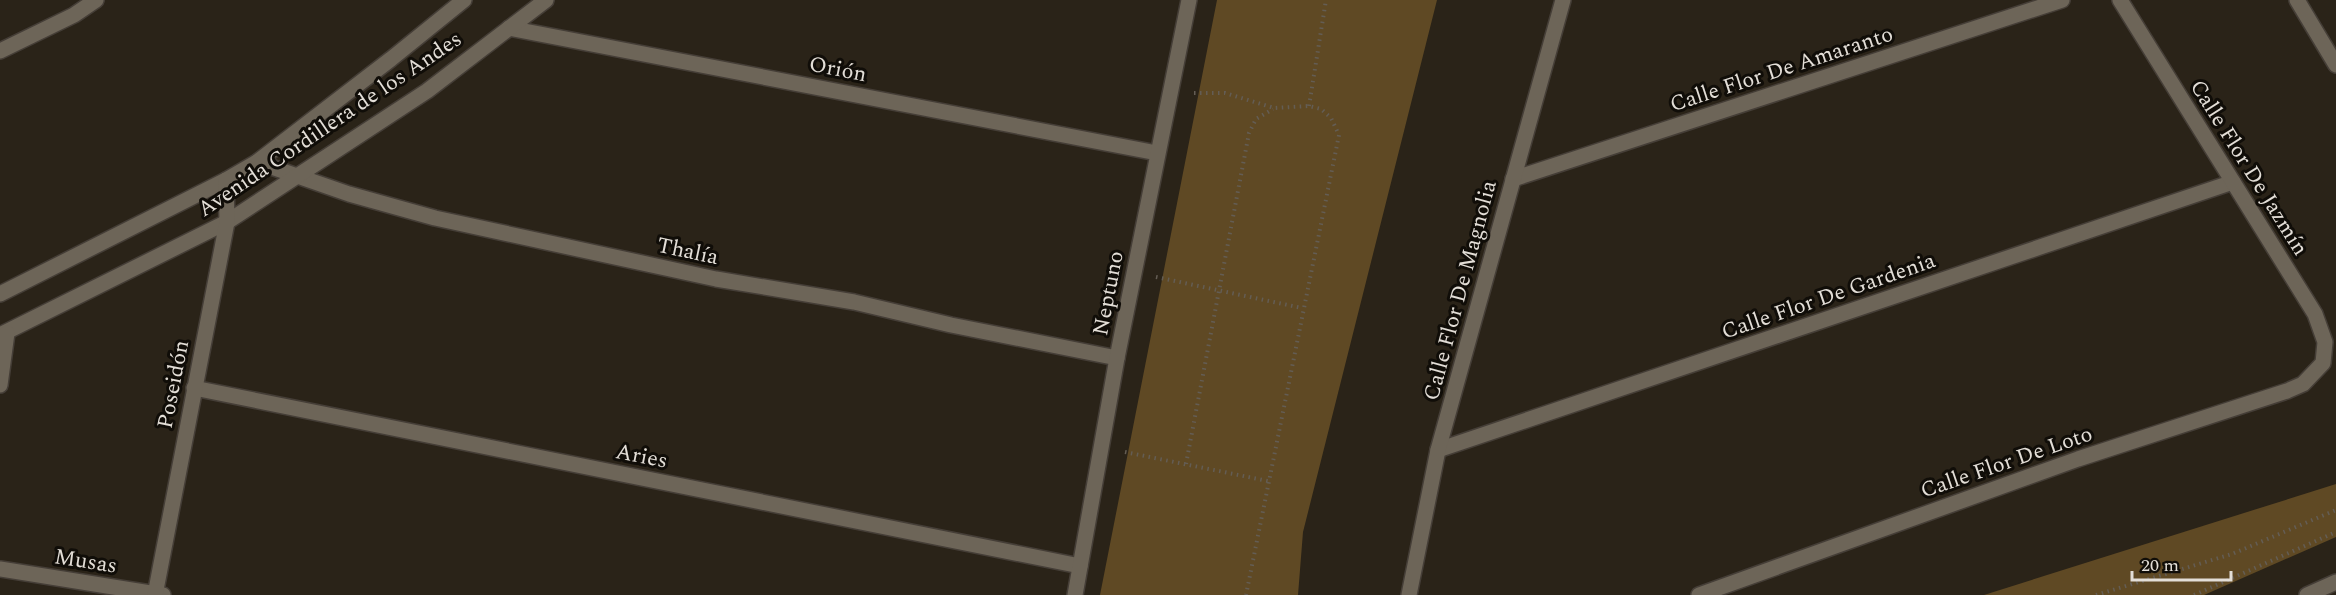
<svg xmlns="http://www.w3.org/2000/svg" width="2336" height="595" viewBox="0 0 2336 595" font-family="Spectral,serif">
<rect width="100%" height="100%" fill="#2a2318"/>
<g fill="#5f4924">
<polygon points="1217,0 1437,0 1303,532 1298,595 1100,595"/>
<polygon points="2336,484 2336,537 2204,595 1984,595"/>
</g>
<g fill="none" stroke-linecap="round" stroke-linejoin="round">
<defs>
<g id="minor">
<polyline points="2297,0 2336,65"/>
<polyline points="509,28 1157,153"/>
<polyline points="0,51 74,15 96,0"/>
<polyline points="257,162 349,194 435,218 716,279 854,302 951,325 1117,358"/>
<polyline points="1513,179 2062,0"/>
<polyline points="0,294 226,180 257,162 391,59 464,0"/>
<polyline points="0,335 227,222 427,91 546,0"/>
<polyline points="0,385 7,333"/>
<polyline points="194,388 1080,566"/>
<polyline points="1438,450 2233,182"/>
<polyline points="0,569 163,595"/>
<polyline points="155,595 227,222 226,180"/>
<polyline points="1075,595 1117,358 1189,0"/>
<polyline points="1409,595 1438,450 1563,0"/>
<polyline points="1699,595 2078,459 2287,391 2303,384 2323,363 2325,342 2315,314 2120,0"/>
<polyline points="2307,595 2336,582"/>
</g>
</defs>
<use href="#minor" stroke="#453e37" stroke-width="18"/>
<g stroke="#645d54" stroke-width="4" stroke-dasharray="1.5 4.5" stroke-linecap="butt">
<polyline points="1194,93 1225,93 1274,108 1309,106 1321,109 1331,118 1339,135 1246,595"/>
<polyline points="1309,106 1326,0"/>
<polyline points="1156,277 1302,308"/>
<polyline points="1125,452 1268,481"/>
<polyline points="1186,464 1249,133 1256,119 1273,109"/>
<polyline points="2096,595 2232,554 2336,510"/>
<polyline points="2194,595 2336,532"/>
</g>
<use href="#minor" stroke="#6d6558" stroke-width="15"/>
</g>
<g text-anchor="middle" stroke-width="6" stroke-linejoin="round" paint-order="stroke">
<g font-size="22" fill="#e3ded7" stroke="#100d08">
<text transform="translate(838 68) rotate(11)" y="8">Orión</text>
<text transform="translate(1781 68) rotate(-18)" y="8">Calle Flor De Amaranto</text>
<text transform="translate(329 123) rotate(-34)" y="8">Avenida Cordillera de los Andes</text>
<text transform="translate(2250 167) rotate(58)" y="8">Calle Flor De Jazmín</text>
<text transform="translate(688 250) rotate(12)" y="8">Thalía</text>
<text transform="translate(1459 290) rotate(-75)" y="8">Calle Flor De Magnolia</text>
<text transform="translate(1107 293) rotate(-79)" y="8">Neptuno</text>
<text transform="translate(1828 295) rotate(-19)" y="8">Calle Flor De Gardenia</text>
<text transform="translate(172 384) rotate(-79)" y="8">Poseidón</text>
<text transform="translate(642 455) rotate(11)" y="8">Aries</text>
<text transform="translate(2006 461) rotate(-19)" y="8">Calle Flor De Loto</text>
<text transform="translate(86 560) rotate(9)" y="8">Musas</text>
</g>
</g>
<path d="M2132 571v9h99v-9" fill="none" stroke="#e3ded7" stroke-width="3"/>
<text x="2141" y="571" font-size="18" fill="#e3ded7" stroke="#100d08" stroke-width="4.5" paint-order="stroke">20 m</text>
</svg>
